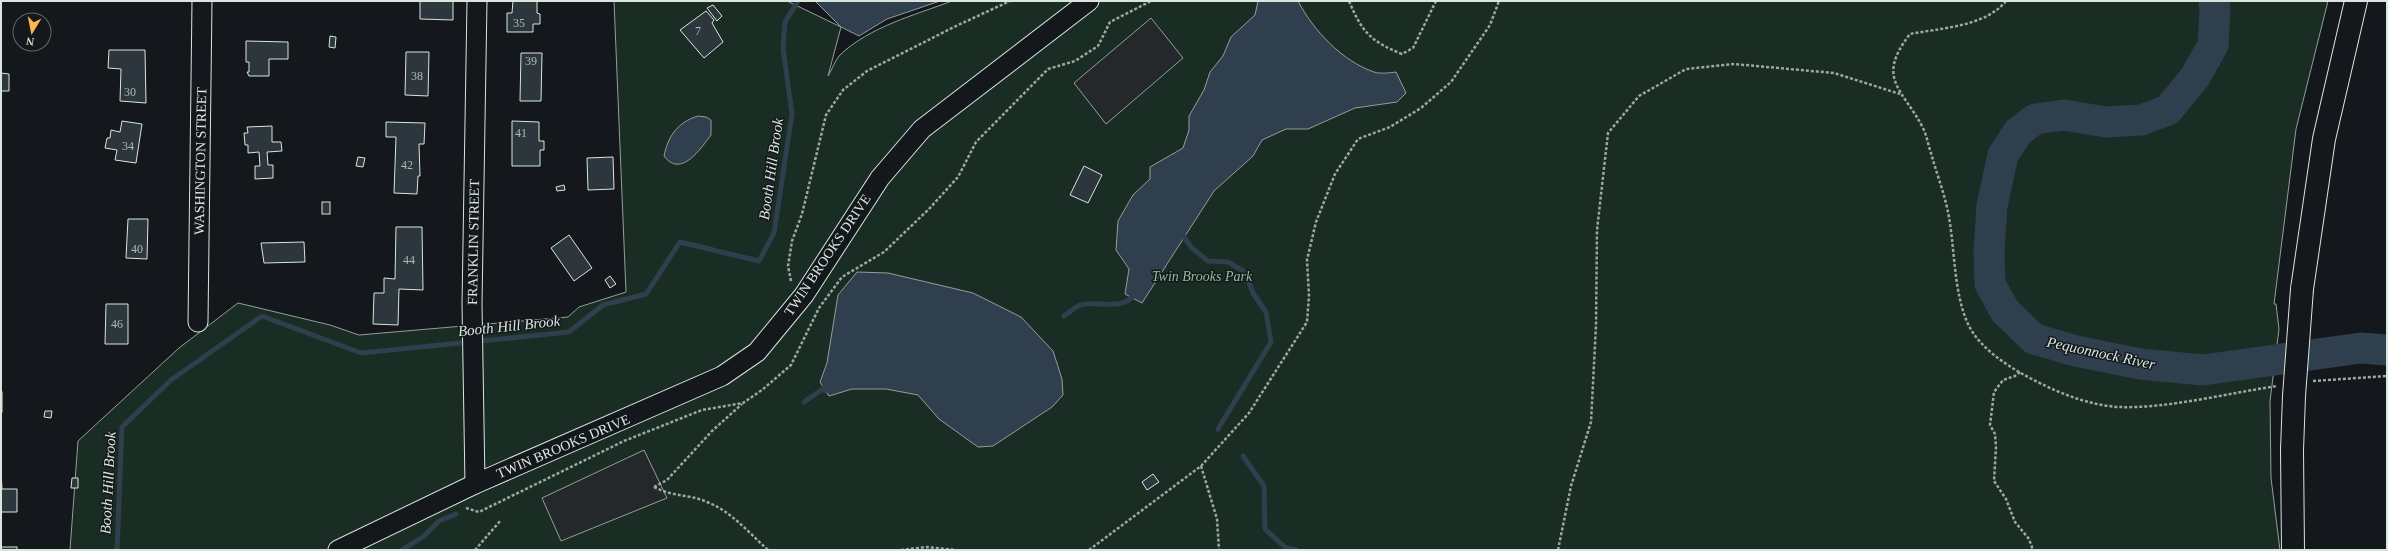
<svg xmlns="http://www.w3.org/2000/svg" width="2388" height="551" viewBox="0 0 2388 551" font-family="'Times New Roman',serif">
<rect width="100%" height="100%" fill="#14181c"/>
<path fill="#1a2d24" stroke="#939e99" d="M614,1h173l54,26 -13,49c4,-6 7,-16 12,-21 29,-28 75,-40 112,-54h1376l-32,128 -22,175h2l3,25 -9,72 1,77 9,72h-2210l8,-109 101,-93 59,-45 92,22 29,10 209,-18 11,-10 47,-15z"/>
<g fill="#24282b" stroke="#939e99">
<polygon points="1151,18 1183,58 1106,124 1074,83"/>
<polygon points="644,450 667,498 561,541 542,498"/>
</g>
<g fill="#2f3f4d" stroke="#939e99">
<polygon points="815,1 940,1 887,19 859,36 841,27"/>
<path d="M1258,1h40c15,29 44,60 76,71 6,2 15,1 22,0l10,21 -9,9 -42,6 -47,21h-22l-24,11 -9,16 -39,35 -72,112 -17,-9 4,-25 -13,-19 2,-29 15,-26 17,-16v-12l33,-19 6,-18v-14l15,-26 6,-18 13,-16 8,-19 24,-22z"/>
<path d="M698,116l8,1 5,3v15c-10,13 -30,44 -47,21 4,-20 14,-34 34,-40z"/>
<polygon points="857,272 888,273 973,293 1021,317 1053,351 1062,379 1063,395 1052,407 993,446 978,447 939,419 918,395 886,389 852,389 829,396 820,382 827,363 838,295"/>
</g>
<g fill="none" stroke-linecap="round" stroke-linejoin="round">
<g stroke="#2f3f4d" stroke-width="5">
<polyline points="1181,233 1192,248 1208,261 1228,262 1245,272 1253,293 1266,312 1271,342 1218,429"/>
<path d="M1064,316c5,-3 11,-9 16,-11 18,-5 45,7 55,-12"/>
<polyline points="804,402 824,388 825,391"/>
<polyline points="1243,456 1264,486 1265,529 1286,548 1297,550"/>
<polyline points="117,550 122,427 171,380 262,316 361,353 569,332 603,305 646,294 680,242 759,261 774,233 792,114 783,48 785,22 798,1"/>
<polyline points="402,550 424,536 439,521 456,514"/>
</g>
<polyline stroke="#2f3f4d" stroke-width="31" points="2214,1 2215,11 2213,45 2195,77 2168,110 2141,120 2106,122 2064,115 2035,119 2018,132 2003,155 1992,206 1989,251 1990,284 2005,311 2034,339 2076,351 2140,364 2203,370 2361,348 2387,350"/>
</g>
<g fill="#2c363c" stroke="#d8e6dc">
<polygon points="420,1 453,1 453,20 420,19"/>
<polygon points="513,1 537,1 537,13 540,14 540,24 533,24 533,32 507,32 507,13 512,13"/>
<polygon points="713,5 722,16 717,21 707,8"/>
<polygon points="706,11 714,20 712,23 723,42 704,58 680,30"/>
<polygon points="330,36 336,37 335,48 329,47"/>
<polygon points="246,41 288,42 288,59 269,59 269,76 249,76 247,72 249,72 249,62 246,62"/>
<polygon points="109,50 145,50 146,103 120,101 121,69 108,68"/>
<polygon points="406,52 429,52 428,96 405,95"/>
<polygon points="521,53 542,53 541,101 520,101"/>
<polygon points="1,73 9,74 9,91 1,91"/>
<polygon points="122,121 142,124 136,163 115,160 117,150 105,148 107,138 110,138 111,130 120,132"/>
<polygon points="512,121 539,122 539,141 544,141 544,150 540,150 540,166 512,166"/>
<polygon points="386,122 425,123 424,144 419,144 420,176 418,176 417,194 394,193 396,137 386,137"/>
<polygon points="272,126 272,142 281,142 282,151 267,152 268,165 273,165 273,178 255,179 255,166 260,166 259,152 248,153 248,145 245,145 244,133 248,133 247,127"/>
<polygon points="358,157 365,158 363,167 356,166"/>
<polygon points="613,157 614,189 588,190 587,158"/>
<polygon points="1084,166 1102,175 1088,203 1070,195"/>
<polygon points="564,185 565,190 557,191 556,187"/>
<rect x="322" y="202" width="8" height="12"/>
<polygon points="128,219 148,219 147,259 126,258"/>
<polygon points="396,227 422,227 423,290 399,289 398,325 373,324 374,293 384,293 384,278 395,279"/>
<polygon points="569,235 592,268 574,281 551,248"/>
<polygon points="304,242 305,262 264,263 261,243"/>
<polygon points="610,276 616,284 610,288 605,280"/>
<polygon points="106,304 128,304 128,344 105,344"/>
<rect x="1" y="392" width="1" height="20"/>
<polygon points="45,411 52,411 51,418 44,417"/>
<polygon points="1,472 2,489 17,489 17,512 1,512"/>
<polygon points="1153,474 1159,482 1147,490 1142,482"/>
<polygon points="72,478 78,478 78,488 71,488"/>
<rect x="1" y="547" width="16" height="3"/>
</g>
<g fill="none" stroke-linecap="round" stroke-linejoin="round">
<defs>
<g id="minor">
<polyline points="198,322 202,1"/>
<polyline points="475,484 472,304 477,1"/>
<polyline points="338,550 475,484 722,376 757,352 804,295 880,178 922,129 1089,1"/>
</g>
<g id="highway">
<polyline points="2302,289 2324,139 2356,1"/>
<polyline points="2292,450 2293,550"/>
</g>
</defs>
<use href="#minor" stroke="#d8e6dc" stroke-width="21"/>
<use href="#highway" stroke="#d8e6dc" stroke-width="24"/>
<g stroke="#9da8a2" stroke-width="2.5" stroke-dasharray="3 2" stroke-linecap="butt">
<path d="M1349,1c13,31 21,40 53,53l11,-6 23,-47"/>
<path d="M2006,1c-21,26 -66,27 -96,33 -35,45 -7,55 13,94 4,8 5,17 8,25 5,19 13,39 17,59 7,34 5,79 20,112 10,21 31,36 51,48 30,17 65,33 100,35 47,2 110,-14 158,-21"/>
<polyline points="791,281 788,266 792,241 802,214 826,115 843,90 867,71 954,27 1010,1"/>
<polyline points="2020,372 2015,376 2003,380 1994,392 1990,425 1995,434 1996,447 1994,481 2006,499 2015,522 2029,539 2033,550"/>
<polyline points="2313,381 2387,376"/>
<polyline points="1201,466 1217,519 1219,550"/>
<path d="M654,487c19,10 35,7 53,15 24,9 42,31 61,48"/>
<polyline points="654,487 667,480 712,431 742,404"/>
<polyline points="466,508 479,512 624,441 702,410 743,403 762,390 791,365 819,308 842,277 884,252 929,209 958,177 976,142 1048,69 1075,61 1098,46 1110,22 1151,1"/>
<polyline points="475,550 501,520"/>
<polyline points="901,550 927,547 955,550"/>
<polyline points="1089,550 1201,466 1249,413 1307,322 1309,296 1307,260 1316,222 1335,174 1358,139 1390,127 1421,108 1451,82 1490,25 1499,1"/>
<polyline points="1558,550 1571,486 1591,422 1596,325 1597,230 1608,133 1639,96 1686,69 1734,64 1834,73 1900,94"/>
</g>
<use href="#minor" stroke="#14181c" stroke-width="19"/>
<use href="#highway" stroke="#14181c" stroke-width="22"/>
<defs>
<polyline id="highway-bridge" points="2292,450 2294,396 2302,289"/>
</defs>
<use href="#highway-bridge" stroke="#d8e6dc" stroke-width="24" stroke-linecap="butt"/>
<use href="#highway-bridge" stroke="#14181c" stroke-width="22"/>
</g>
<g text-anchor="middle" stroke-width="3" stroke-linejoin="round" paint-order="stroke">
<g font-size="12" fill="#adbab4">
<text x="519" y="27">35</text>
<text x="698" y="35">7</text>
<text x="531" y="65">39</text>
<text x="417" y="80">38</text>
<text x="130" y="96">30</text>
<text x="521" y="137">41</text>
<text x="128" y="150">34</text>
<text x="407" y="169">42</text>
<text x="137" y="253">40</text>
<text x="409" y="264">44</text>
<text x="117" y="328">46</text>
</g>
<g font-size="14" fill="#d8e6dc" stroke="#14181c">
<text transform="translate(200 161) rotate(-89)" y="5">WASHINGTON STREET</text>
<text transform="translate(473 242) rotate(-89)" y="5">FRANKLIN STREET</text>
<text transform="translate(827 255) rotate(-56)" y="5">TWIN BROOKS DRIVE</text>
<text transform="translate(563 446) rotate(-23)" y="5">TWIN BROOKS DRIVE</text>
</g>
<g font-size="14" font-style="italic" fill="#8ac095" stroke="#14181c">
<text x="1202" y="281">Twin Brooks Park</text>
</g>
<g font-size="15" font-style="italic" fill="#d8e6dc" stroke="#14181c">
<text transform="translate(771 169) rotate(-82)" y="5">Booth Hill Brook</text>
<text transform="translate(509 326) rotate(-6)" y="5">Booth Hill Brook</text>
<text transform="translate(2101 353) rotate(12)" y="5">Pequonnock River</text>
<text transform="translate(108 483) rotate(-87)" y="5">Booth Hill Brook</text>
</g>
</g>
<rect width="2388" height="551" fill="none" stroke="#d8e6dc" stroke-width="4"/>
<g transform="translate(32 32) rotate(190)"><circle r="19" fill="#14181c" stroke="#626a69"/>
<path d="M0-3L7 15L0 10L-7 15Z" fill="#ffb74d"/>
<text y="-6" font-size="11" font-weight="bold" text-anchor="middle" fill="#d8e6dc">N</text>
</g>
</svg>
